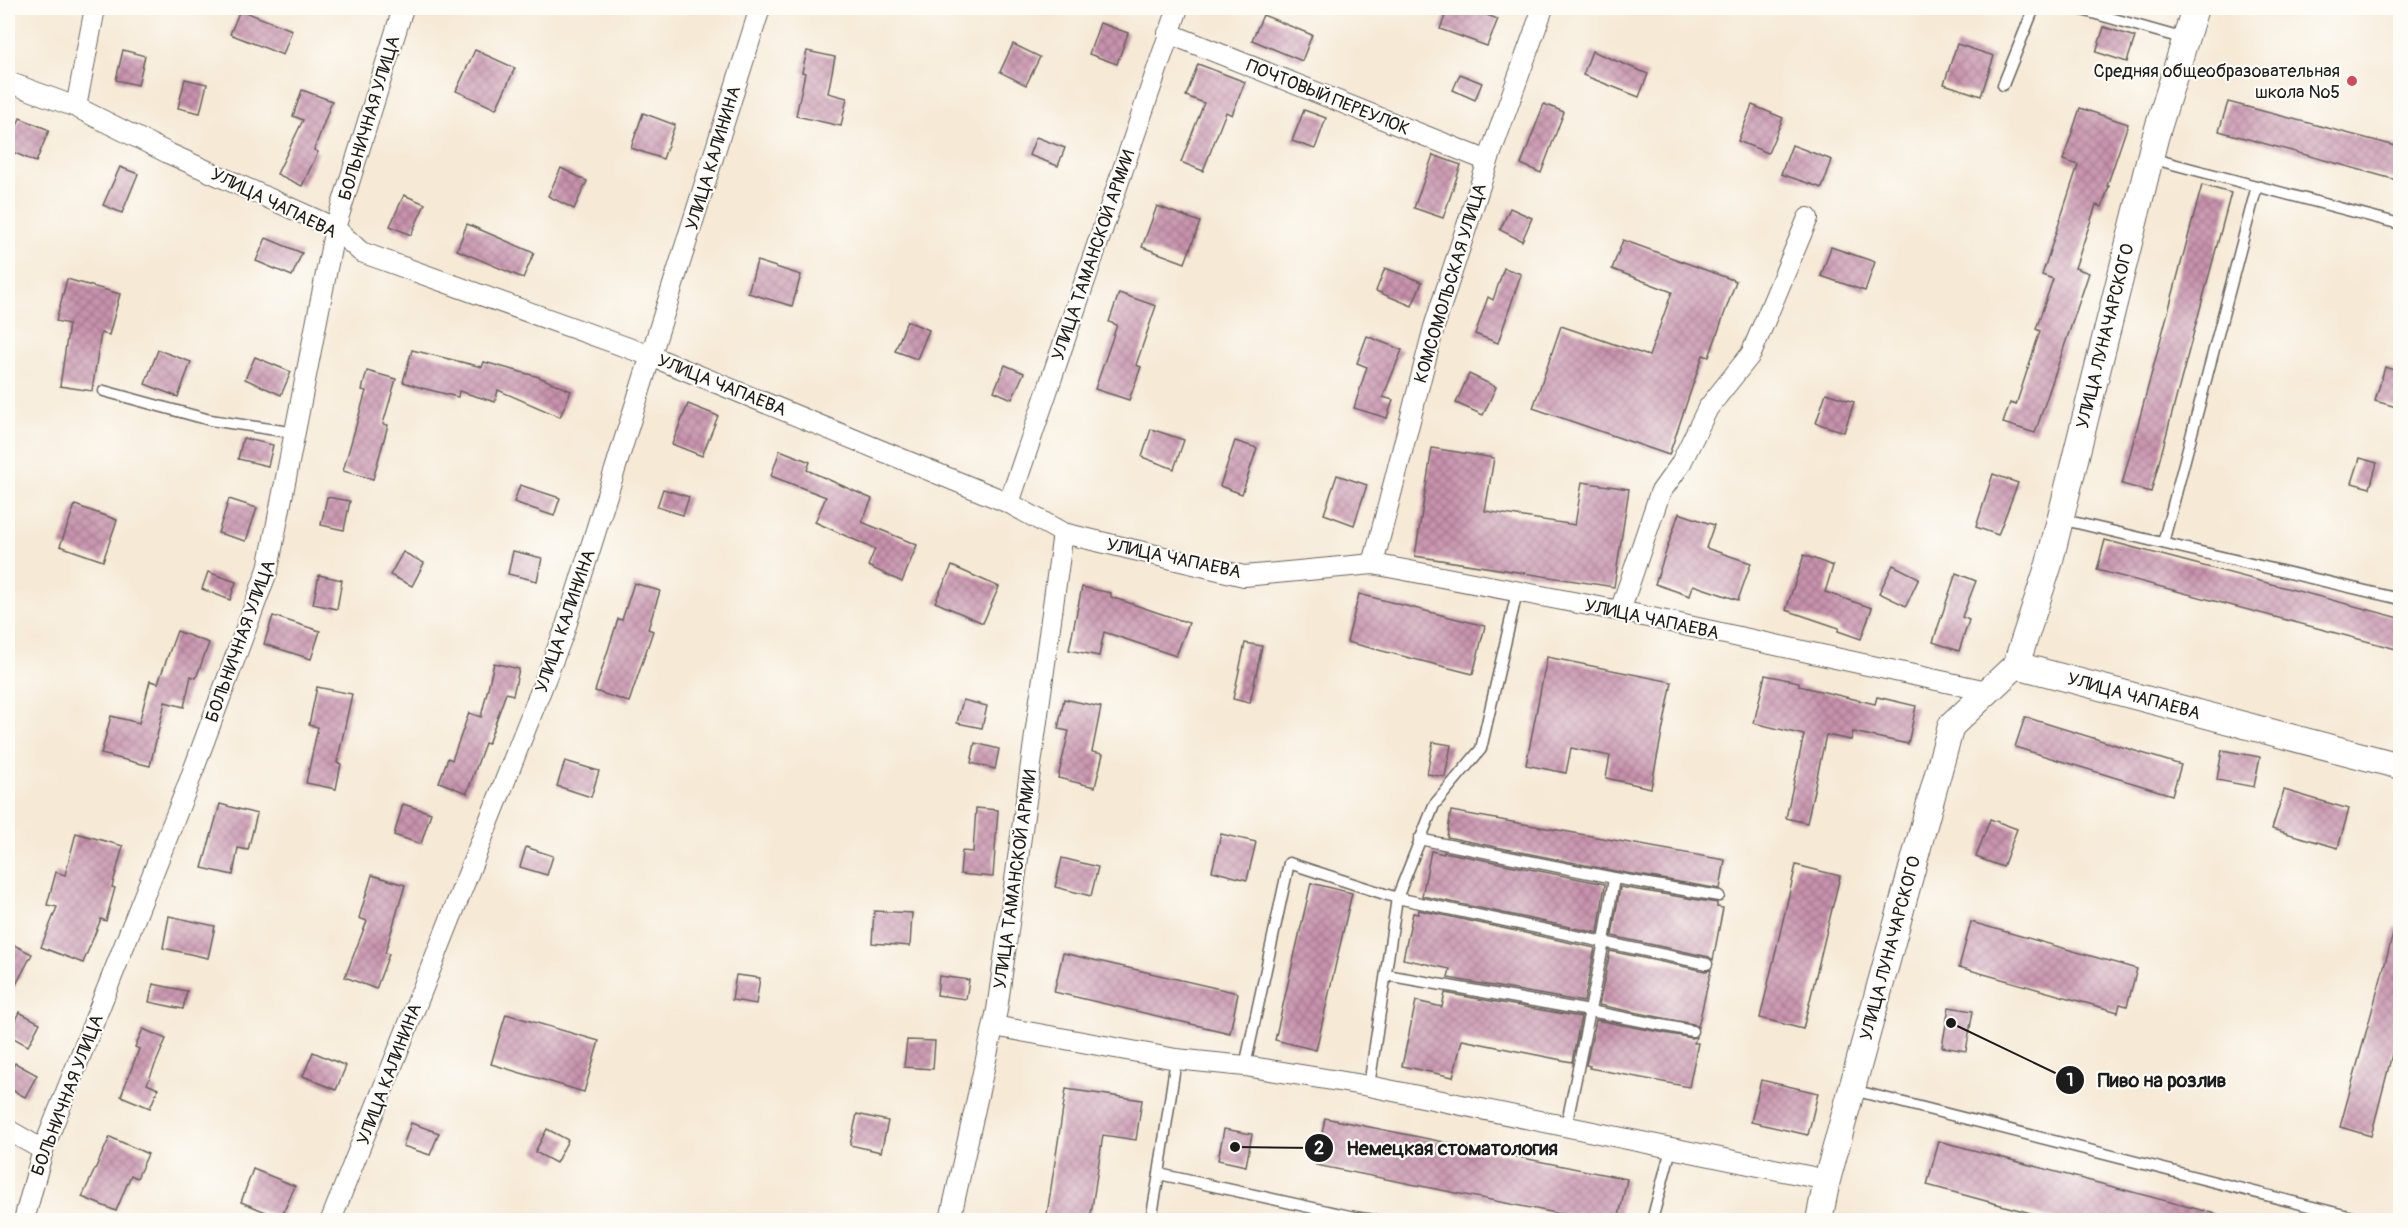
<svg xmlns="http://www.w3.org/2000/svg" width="2408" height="1228" viewBox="0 0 2408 1228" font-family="Pangolin,sans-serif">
<defs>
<pattern id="building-cross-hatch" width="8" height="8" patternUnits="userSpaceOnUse" patternTransform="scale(1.5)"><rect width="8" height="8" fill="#c893ad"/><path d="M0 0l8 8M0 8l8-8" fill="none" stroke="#a2778c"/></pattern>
</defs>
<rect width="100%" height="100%" fill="#fdfcf7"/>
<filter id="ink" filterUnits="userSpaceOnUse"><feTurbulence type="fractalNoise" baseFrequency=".0167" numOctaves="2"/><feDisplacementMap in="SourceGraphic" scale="12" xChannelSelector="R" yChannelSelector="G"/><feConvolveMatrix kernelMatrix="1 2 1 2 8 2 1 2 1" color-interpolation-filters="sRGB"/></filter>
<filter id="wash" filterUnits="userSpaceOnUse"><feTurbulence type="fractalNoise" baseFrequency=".008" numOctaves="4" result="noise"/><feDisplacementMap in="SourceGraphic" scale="24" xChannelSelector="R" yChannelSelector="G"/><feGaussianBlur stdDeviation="1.35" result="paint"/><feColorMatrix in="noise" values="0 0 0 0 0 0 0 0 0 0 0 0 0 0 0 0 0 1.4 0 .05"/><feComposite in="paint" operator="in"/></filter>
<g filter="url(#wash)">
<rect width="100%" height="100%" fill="#f6e9d5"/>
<g id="blocks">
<g fill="url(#building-cross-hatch)">
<polygon points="1448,8 1467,8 1498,19 1487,46 1440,29"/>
<polygon points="240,10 292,30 283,55 230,34"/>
<polygon points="1263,15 1312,35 1302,61 1252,40"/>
<polygon points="1100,23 1128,33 1117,64 1089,54"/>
<polygon points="2104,27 2135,37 2127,62 2096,52"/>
<polygon points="1013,44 1040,57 1026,85 1000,72"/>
<polygon points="1957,44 1994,56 1981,96 1944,84"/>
<polygon points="123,50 145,56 138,85 116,80"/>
<polygon points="475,50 515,68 496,109 456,91"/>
<polygon points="807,51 835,57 828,93 847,98 841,126 796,116 805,73 802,72"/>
<polygon points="1592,51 1648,74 1639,97 1583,75"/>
<polygon points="1198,64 1245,82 1232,115 1226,112 1203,171 1181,162 1204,103 1186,96"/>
<polygon points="1460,74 1482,83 1475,100 1453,90"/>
<polygon points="185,79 207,84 200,113 178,108"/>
<polygon points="302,90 332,101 314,150 318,152 302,186 277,174 303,120 293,116"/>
<polygon points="2228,102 2400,147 2400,181 2219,131"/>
<polygon points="1544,104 1564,112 1541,173 1521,164"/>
<polygon points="1752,105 1783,118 1768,153 1738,141"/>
<polygon points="2080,108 2128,124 2107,186 2109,186 2102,207 2096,205 2075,268 2089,273 2035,433 2003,423 2010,403 2016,405 2040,331 2036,329 2053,279 2042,275 2078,165 2063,160"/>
<polygon points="1304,110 1326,118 1315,149 1292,141"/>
<polygon points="643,113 675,125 663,159 631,148"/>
<polygon points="20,118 49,130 36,162 8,150"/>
<polygon points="1036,137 1065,148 1058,166 1029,155"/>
<polygon points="1792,145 1832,160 1822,188 1781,174"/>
<polygon points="1433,155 1461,165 1443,218 1414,208"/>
<polygon points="120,167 138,174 122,213 103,205"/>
<polygon points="561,168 587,181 574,209 548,196"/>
<polygon points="2202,185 2231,193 2151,492 2122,484"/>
<polygon points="404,195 425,204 411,235 390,226"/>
<polygon points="1157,206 1200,222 1185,263 1142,247"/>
<polygon points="1510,208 1532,218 1522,241 1500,230"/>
<polygon points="467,224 534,253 523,278 457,250"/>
<polygon points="266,238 302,253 292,276 256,261"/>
<polygon points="1623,240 1736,281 1709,357 1703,355 1669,455 1533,408 1561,326 1649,356 1672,292 1612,269"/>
<polygon points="1831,247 1875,262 1865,291 1821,276"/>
<polygon points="757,261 801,275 792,306 748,293"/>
<polygon points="1385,268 1422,282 1412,306 1376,291"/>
<polygon points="1504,268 1521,274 1498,343 1475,334 1488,297 1493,300"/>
<polygon points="67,279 120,294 109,335 101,333 92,391 60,386 69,324 56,321"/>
<polygon points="1119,293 1156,306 1136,365 1141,367 1129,400 1095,389 1117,325 1109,322"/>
<polygon points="907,321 929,330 917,359 895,351"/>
<polygon points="1367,336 1402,350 1383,397 1393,400 1387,418 1354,408 1367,367 1357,363"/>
<polygon points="158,350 191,362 178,397 145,384"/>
<polygon points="412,350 482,367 484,362 539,377 571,391 560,417 498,390 495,402 459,391 458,397 422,388 403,382"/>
<polygon points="255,357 291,372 281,395 245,379"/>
<polygon points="1005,365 1024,373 1012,399 994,391"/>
<polygon points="2385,367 2400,372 2400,408 2375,401"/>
<polygon points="367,371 396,379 383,424 388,425 373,479 343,471 366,391 362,390"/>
<polygon points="1469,374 1496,387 1483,415 1456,403"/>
<polygon points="1826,393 1854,402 1844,432 1816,423"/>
<polygon points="688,404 718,416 702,456 672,444"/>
<polygon points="1151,429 1184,440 1174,469 1142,457"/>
<polygon points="243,438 273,445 268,466 238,459"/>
<polygon points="1235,441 1257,448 1242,494 1220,486"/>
<polygon points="1432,448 1494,458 1485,511 1575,525 1582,482 1629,489 1614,587 1415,556"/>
<polygon points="780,450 810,462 807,470 872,499 862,522 917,545 902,582 868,566 875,549 815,522 826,497 771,476"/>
<polygon points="2360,458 2377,463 2370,488 2352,483"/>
<polygon points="1993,474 2018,483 1998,535 1976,527"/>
<polygon points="1337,475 1367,485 1354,525 1324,514"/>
<polygon points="520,485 560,498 554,516 514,502"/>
<polygon points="663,489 689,497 683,515 657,507"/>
<polygon points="327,497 350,501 344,530 321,525"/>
<polygon points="229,499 257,508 246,541 218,533"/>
<polygon points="75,505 117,520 103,561 60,546"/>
<polygon points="1679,513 1714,525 1706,548 1751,563 1738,600 1693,585 1690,596 1655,584"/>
<polygon points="2105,540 2400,618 2400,650 2097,570"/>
<polygon points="513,551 542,558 537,581 508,574"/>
<polygon points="403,552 424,563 412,586 390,575"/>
<polygon points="1804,555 1833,566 1825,592 1872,608 1861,639 1838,631 1839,628 1786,610"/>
<polygon points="1893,565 1919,578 1906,606 1879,593"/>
<polygon points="952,566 999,587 983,623 935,602"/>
<polygon points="208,572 236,582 230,600 202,589"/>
<polygon points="1956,573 1976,581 1962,617 1969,620 1959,651 1933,642"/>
<polygon points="319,575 342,580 337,609 313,604"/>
<polygon points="634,583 660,591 648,629 653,631 629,702 595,691 618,619 622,620"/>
<polygon points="1082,587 1111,593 1111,597 1189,623 1176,656 1104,632 1099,656 1069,650"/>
<polygon points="1359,594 1485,626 1473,674 1347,642"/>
<polygon points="273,616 320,631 311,659 264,644"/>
<polygon points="177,631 209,643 196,678 191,676 184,707 165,702 150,766 101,754 111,716 139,723 150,681 158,683"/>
<polygon points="1245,643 1262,646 1250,703 1233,699"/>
<polygon points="1547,657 1672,682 1651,788 1606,778 1610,756 1571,748 1566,773 1526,765"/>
<polygon points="494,663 519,669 513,695 506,693 488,744 485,743 467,793 439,782 448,758 452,760 469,713 481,717"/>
<polygon points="1765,675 1799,682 1799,686 1875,704 1877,697 1916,706 1908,744 1853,732 1851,740 1826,735 1807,823 1786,818 1804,735 1754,723"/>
<polygon points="317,687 352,694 337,763 341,764 336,789 306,783 318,727 309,725"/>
<polygon points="1064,699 1101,707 1092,752 1103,754 1095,787 1058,778 1069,731 1058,729"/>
<polygon points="963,700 987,706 982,728 957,723"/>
<polygon points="2025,717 2181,765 2172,795 2015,747"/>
<polygon points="1433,742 1451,745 1445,777 1427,774"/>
<polygon points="975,743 999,749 995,769 971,763"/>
<polygon points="2222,750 2260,757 2254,787 2217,780"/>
<polygon points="565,761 599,771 591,797 557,786"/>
<polygon points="2284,790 2349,809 2338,848 2272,829"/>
<polygon points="220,804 257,814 248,850 238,848 233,875 202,868"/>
<polygon points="403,804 431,813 421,844 394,835"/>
<polygon points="976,808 998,810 993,877 960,874 962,851 973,852"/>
<polygon points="1451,811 1725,860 1720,889 1615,871 1447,837"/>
<polygon points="1990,819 2017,829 2003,867 1976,857"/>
<polygon points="76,833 123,846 112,887 115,888 106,921 101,919 83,963 41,947 57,907 47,905 56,872 65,875"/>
<polygon points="1221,834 1256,842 1247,880 1212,871"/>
<polygon points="526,847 553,856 547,875 520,867"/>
<polygon points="1431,851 1444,854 1444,852 1605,884 1598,933 1422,896"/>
<polygon points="1062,858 1098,867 1091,896 1055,887"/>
<polygon points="1796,865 1840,876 1803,1029 1760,1018"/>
<polygon points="372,875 405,885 385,953 389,954 376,989 345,977 367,921 359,918"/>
<polygon points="1311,883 1352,893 1316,1050 1275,1040"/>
<polygon points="1620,887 1717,903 1717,907 1723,908 1713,960 1709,957 1612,936"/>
<polygon points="1419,910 1595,948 1584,1002 1448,978 1450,969 1403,959 1413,913 1418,914"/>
<polygon points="874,911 912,913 910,946 872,943"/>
<polygon points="169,916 215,926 208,958 163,948"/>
<polygon points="1971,922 2137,969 2127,1006 2120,1004 2118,1012 1959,967"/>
<polygon points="2395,927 2400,928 2400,1023 2371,1136 2340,1127"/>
<polygon points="8,942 32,954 8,1000"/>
<polygon points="1610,951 1705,971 1711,970 1698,1027 1693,1024 1599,1005"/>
<polygon points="1063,953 1238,993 1230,1033 1054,992"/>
<polygon points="736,975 760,978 756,1004 732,1000"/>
<polygon points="939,976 969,980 966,999 937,995"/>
<polygon points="153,984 187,991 183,1009 149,1002"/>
<polygon points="1445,993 1581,1017 1572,1062 1462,1040 1453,1077 1402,1066 1416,1001 1442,1007"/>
<polygon points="1949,1007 1973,1011 1966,1051 1942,1047"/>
<polygon points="19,1012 40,1023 28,1046 8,1035"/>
<polygon points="506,1014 599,1041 584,1092 491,1064"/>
<polygon points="1596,1020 1691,1038 1696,1037 1694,1043 1698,1043 1689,1087 1589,1068 1590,1066 1586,1065"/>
<polygon points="143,1029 166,1039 147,1084 158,1089 150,1108 121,1096 139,1049 135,1047"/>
<polygon points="907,1040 935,1041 933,1069 904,1067"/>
<polygon points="313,1052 346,1066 336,1090 303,1076"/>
<polygon points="15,1063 37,1075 25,1097 8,1088 8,1078"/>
<polygon points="1761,1080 1818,1093 1808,1135 1751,1122"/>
<polygon points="1066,1089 1142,1100 1136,1140 1103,1135 1090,1221 1046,1221"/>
<polygon points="857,1114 888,1121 881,1152 850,1145"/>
<polygon points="1325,1118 1627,1179 1618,1221 1596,1221 1316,1165"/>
<polygon points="411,1123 439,1133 430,1155 403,1146"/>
<polygon points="547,1129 568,1140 556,1163 535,1152"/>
<polygon points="1224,1129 1252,1134 1246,1166 1218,1160"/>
<polygon points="110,1137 148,1154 137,1178 131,1175 116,1211 82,1197"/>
<polygon points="1939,1141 2216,1214 2215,1221 2060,1221 1927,1185"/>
<polygon points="253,1169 295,1186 281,1218 241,1202"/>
</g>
</g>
</g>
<g filter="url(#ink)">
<use href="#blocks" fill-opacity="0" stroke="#68645d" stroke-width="1.5"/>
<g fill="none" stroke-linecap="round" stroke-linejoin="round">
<defs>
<g id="service">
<polyline points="2075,8 2185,39"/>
<polyline points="2003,85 2034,8"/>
<polyline points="2150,158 2400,224"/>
<polyline points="104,391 210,420 296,433"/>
<polyline points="2060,519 2400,599"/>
<polyline points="2163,543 2257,186"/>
<polyline points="1419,839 1614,878 1719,896"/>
<polyline points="1386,975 1590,1011 1692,1031"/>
<polyline points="1245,1066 1289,863 1397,898 1707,964"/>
<polyline points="1369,1086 1397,898 1434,805 1481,749 1517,592"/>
<polyline points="1853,1090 2364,1220"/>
<polyline points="1566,1127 1604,942 1614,878"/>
<polyline points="1159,1174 1176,1059"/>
<polyline points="1151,1220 1159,1174 1354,1217"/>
<polyline points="1354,1220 1354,1217 1374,1220"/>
<polyline points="1652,1220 1671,1149"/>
</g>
<g id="minor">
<polyline points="1168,33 1488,161"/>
<polyline points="8,82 76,107 170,154 335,228 361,252 651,356 1009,503 1063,533 1244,576 1373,564 1620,611 1987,691"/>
<polyline points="76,107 95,8"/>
<polyline points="1009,503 1178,8"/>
<polyline points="1373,564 1434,327 1488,161 1543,8"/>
<polyline points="1620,611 1660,493 1680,465 1708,408 1751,354 1808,218"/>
<polyline points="994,1026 1176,1059 1245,1066 1369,1086 1827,1180"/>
<polyline points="8,1130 43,1150"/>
<polyline points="24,1220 43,1150 186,790 268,569 335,228 403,8"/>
<polyline points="331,1220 564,632 760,8"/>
<polyline points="950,1220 997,1010 1063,533"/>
</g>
<g id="tertiary">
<polyline points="2016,665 2049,564 2155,138 2195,8"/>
<polyline points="2016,665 2400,766"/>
<polyline points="1819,1220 1827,1180 1951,726 2016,665"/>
</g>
</defs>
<use href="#service" stroke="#68645d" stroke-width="13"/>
<use href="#minor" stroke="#68645d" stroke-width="22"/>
<use href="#tertiary" stroke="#68645d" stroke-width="28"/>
<use href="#service" stroke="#fff" stroke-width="10"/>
<use href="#minor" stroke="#fff" stroke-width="20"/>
<use href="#tertiary" stroke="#fff" stroke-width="26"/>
</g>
</g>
<circle fill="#d1495b" stroke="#fdfcf7" stroke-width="2" cx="2352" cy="81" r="6"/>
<g text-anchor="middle" stroke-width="4.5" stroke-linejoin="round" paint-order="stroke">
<g font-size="18" fill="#1c1c1c" stroke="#fdfcf7" text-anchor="end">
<text x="2340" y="77">Средняя общеобразовательная<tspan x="2340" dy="21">школа №5</tspan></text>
</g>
<g font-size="18" fill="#1c1c1c" stroke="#fdfcf7">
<text transform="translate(1328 97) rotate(22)" y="6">ПОЧТОВЫЙ ПЕРЕУЛОК</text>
<text transform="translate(369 118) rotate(-73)" y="6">БОЛЬНИЧНАЯ УЛИЦА</text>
<text transform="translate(713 158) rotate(-73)" y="6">УЛИЦА КАЛИНИНА</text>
<text transform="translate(274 203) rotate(26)" y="6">УЛИЦА ЧАПАЕВА</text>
<text transform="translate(1093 255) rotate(-71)" y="6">УЛИЦА ТАМАНСКОЙ АРМИИ</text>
<text transform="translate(1450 283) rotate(-73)" y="6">КОМСОМОЛЬСКАЯ УЛИЦА</text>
<text transform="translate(2105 336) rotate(-76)" y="6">УЛИЦА ЛУНАЧАРСКОГО</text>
<text transform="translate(722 385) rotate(22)" y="6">УЛИЦА ЧАПАЕВА</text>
<text transform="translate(1174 558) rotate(12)" y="6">УЛИЦА ЧАПАЕВА</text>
<text transform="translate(1652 619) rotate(12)" y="6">УЛИЦА ЧАПАЕВА</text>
<text transform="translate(565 621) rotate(-71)" y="6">УЛИЦА КАЛИНИНА</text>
<text transform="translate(240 641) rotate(-70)" y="6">БОЛЬНИЧНАЯ УЛИЦА</text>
<text transform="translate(2134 696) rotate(15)" y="6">УЛИЦА ЧАПАЕВА</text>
<text transform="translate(1015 879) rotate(-82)" y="6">УЛИЦА ТАМАНСКОЙ АРМИИ</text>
<text transform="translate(1890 948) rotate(-75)" y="6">УЛИЦА ЛУНАЧАРСКОГО</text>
<text transform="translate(389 1074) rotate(-69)" y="6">УЛИЦА КАЛИНИНА</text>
<text transform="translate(67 1095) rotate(-69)" y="6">БОЛЬНИЧНАЯ УЛИЦА</text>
</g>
</g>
<path fill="none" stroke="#1c1c1c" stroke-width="2" d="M1951 1023L2070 1080M1235 1147L1319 1148"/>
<g fill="#1c1c1c" stroke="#fdfcf7" stroke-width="2">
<circle cx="1951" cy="1023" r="6"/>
<circle cx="1235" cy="1147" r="6"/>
<circle cx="2070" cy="1080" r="15"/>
<circle cx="1319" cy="1148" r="15"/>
</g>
<g font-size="18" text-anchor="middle" font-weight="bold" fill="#fff">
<text x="2070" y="1086">1</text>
<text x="1319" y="1154">2</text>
</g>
<g font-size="20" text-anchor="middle" font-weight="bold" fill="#1c1c1c" stroke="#fdfcf7" stroke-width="4.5" stroke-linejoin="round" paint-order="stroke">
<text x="2162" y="1087">Пиво на розлив</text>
<text x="1452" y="1155">Немецкая стоматология</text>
</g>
<rect width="2408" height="1228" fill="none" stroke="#fdfcf7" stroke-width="30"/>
</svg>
